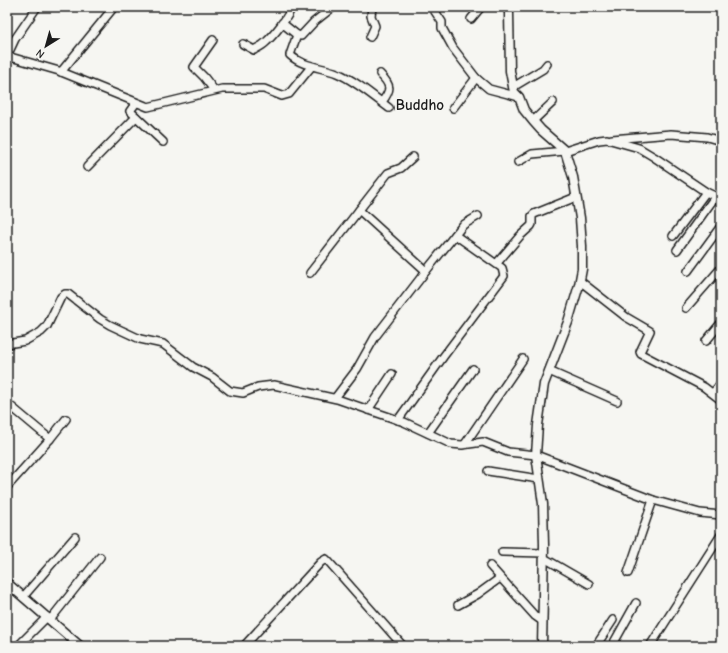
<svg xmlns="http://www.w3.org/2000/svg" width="728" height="653" viewBox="0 0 728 653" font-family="'Comic Neue',sans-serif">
<rect width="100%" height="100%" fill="#f6f6f2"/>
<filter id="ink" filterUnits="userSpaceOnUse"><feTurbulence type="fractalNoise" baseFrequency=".025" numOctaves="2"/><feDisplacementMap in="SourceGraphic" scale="8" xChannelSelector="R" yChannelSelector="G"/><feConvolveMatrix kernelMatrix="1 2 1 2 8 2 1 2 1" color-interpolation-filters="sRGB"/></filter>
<g filter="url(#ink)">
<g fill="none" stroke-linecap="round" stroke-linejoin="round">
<defs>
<g id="minor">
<polyline points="432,7 442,22 442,28 453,48 476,78 489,89 519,97"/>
<polyline points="471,19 481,7"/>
<path d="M282,23l15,12 -7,20c13,12 32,12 47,18 19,8 36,23 52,35"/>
<polyline points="297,35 301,36 314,22 333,7"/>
<polyline points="370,37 375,26 371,16 372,7"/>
<polyline points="213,40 194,67 204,77 214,90"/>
<path d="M243,44l11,6c3,-2 8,-4 11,-7 7,-6 25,-27 26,-36"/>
<polyline points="7,56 59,71 148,107 222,89 264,89 282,96 289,94 311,67"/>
<polyline points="7,56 15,39 37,7"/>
<polyline points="61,72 114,7"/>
<path d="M380,74c12,12 11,16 2,28"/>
<polyline points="513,87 543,69 547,64"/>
<polyline points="136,103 130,111 163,142"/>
<polyline points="453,108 476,78"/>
<polyline points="533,121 553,102"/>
<polyline points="612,139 671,134 707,137 721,141"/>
<polyline points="518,162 532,154 565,151 599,140 607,139 639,148 654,157 706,192 721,199"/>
<polyline points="87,167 136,117"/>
<polyline points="359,210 426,271"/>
<polyline points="673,236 706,192"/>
<polyline points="677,250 715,197"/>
<polyline points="497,263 520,236 531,226 532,224 532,216 534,214 576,197"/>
<polyline points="688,271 721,226"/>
<polyline points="310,273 388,173 401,168 413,157"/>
<polyline points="580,281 626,317 650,331 640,352 641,354 704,387 721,400"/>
<polyline points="686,308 721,268"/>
<polyline points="706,341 721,323"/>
<polyline points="7,344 25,341 41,332 47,326 61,297 65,294 68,294 100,319 110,325 140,339 163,344 193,367 212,377 230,391 243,393 258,387 274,385 337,399 404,422 451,444 462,445 483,442 508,452 536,455 653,500 700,513 721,515"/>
<polyline points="549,371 617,401"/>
<polyline points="713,393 721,383"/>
<polyline points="335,398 357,369 375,337 426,271 463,225 478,216"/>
<polyline points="7,403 50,439"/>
<polyline points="368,410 392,374"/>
<polyline points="398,420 443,357 504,276 502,268 455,235"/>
<polyline points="428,433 473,369"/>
<polyline points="465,444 523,359"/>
<polyline points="488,471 539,479"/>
<polyline points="7,487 50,439 66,419"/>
<polyline points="502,552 544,553"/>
<polyline points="544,558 589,584"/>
<polyline points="490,566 535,616 542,621"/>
<polyline points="628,573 653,500"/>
<polyline points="23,597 75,537"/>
<polyline points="458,605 478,594 500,578"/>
<polyline points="50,620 100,557"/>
<polyline points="18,646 47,617"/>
<polyline points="244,646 321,562 326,559 329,562 403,646"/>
<polyline points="596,646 613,620"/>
<polyline points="612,646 636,603"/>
<polyline points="650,646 721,535"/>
</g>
<g id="tertiary">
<polyline points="507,7 509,12 510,71 514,92 519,97 524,110 533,121 541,130 565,151 573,177 580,218 582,246 582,269 579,285 568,322 544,384 538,425 536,455 543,504 544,545 542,646"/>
<polyline points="7,583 80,646"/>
</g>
</defs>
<use href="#minor" stroke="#1c1c1c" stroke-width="10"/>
<use href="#tertiary" stroke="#1c1c1c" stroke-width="11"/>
<use href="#minor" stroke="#f6f6f2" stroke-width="7"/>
<use href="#tertiary" stroke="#f6f6f2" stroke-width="8"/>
</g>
</g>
<g text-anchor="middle" stroke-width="3" stroke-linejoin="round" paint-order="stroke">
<g font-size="15" font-weight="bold" fill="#1c1c1c" stroke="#f6f6f2">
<text x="420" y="110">Buddho</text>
</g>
</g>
<rect width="728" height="653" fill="none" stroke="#f6f6f2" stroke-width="24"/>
<rect x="12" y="12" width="704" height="629" fill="none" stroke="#1c1c1c" stroke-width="1.5" filter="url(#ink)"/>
<g transform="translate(46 46) rotate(217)" stroke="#f6f6f2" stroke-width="3" paint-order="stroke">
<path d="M0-3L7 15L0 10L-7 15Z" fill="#1c1c1c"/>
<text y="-6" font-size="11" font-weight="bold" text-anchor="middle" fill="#1c1c1c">N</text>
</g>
</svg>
